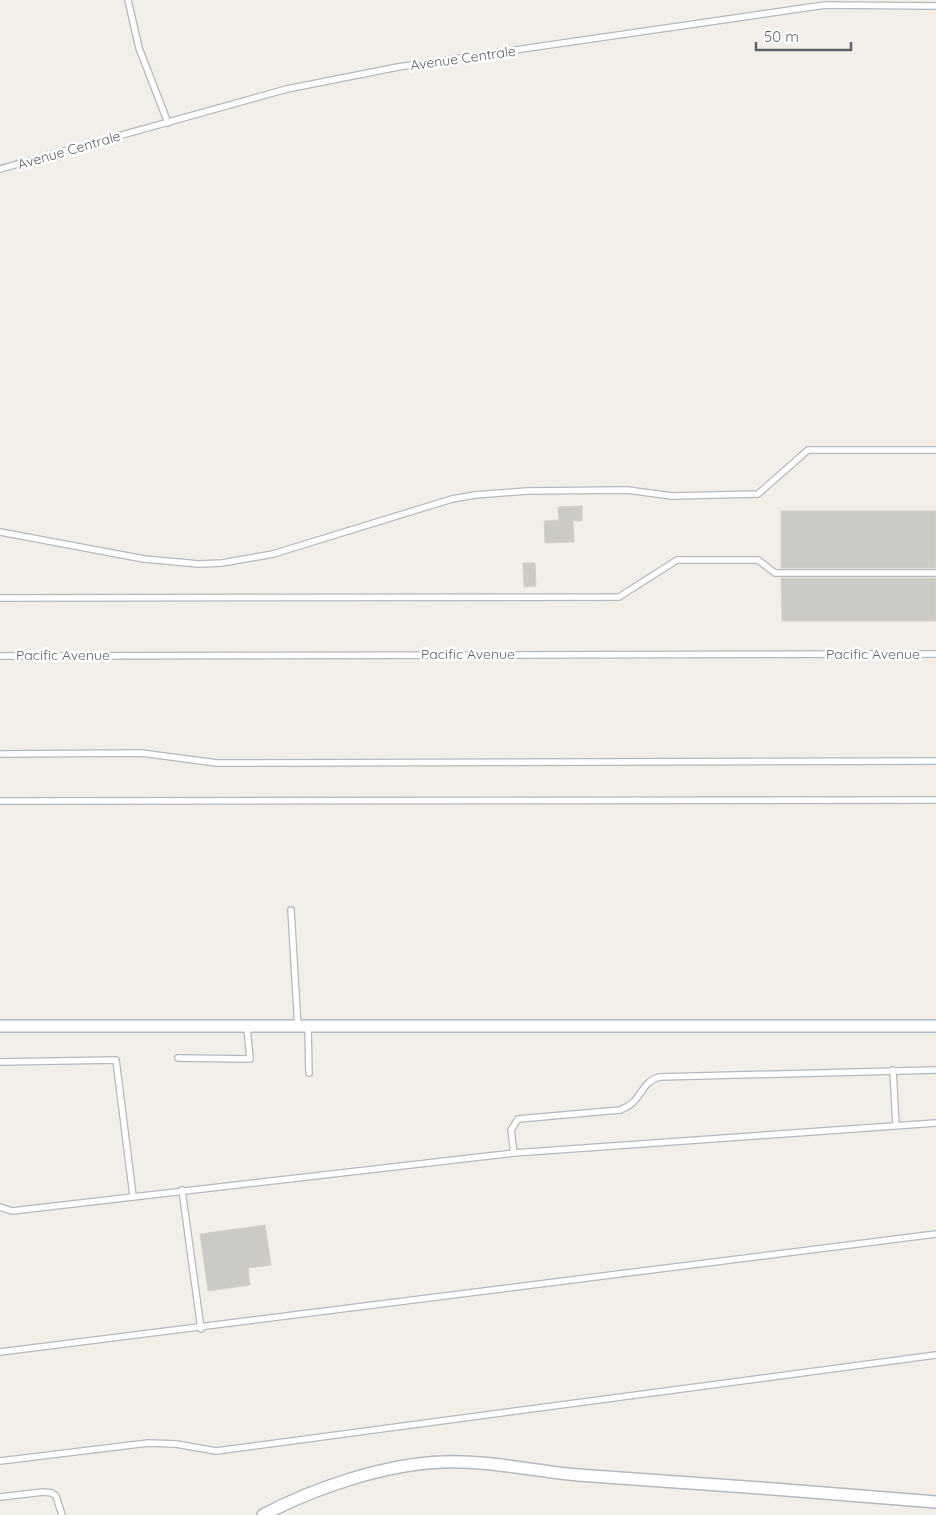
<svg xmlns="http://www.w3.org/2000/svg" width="936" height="1515" viewBox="0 0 936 1515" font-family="Quicksand,sans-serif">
<rect width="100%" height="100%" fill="#f1efe8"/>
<g fill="#cccac5" stroke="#d6d1c6">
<polygon points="582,506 582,521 573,521 574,542 545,543 544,521 559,520 558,507"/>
<rect x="781" y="511" width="155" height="57"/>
<polygon points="523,563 535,563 536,586 524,587"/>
<polygon points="781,578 936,578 936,621 782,621"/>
<polygon points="265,1225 271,1265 248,1268 250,1285 208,1291 200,1234"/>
</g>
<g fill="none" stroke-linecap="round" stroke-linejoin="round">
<defs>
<g id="service">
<polyline points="128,0 139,48 168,123"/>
<polyline points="0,169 287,89 398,67 825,5 936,6"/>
<polyline points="0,532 144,559 199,564 222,563 273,554 452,499 475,495 527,491 627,490 672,496 758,494 808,450 936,450"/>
<polyline points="0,598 619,597 677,560 758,560 775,573 936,573"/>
<polyline points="0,656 936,654"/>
<polyline points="0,754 141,753 217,763 936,761"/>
<polyline points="0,801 936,800"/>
<polyline points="291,910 298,1028"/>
<polyline points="308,1028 309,1073"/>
<polyline points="178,1058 250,1059 247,1028"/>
<polyline points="0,1062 116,1060 133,1196"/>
<polyline points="893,1070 896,1125"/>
<path d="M514,1153l-3,-23 7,-11 102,-9c23,-8 19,-27 39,-33l277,-7"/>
<polyline points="182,1190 201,1329"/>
<polyline points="0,1207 12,1211 514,1153 936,1123"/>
<polyline points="0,1352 936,1234"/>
<polyline points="0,1461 148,1443 176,1444 216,1451 936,1355"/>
<polyline points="0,1497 43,1492 52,1493 56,1496 62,1515"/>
</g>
<g id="minor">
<polyline points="0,1026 936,1026"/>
<path d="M263,1515c51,-27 122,-51 180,-53 45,-2 90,9 135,13 119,8 239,17 358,27"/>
</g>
</defs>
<use href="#service" stroke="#b5b8bc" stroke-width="8"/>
<use href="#minor" stroke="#b5b8bc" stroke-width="14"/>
<use href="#service" stroke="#fff" stroke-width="5.5"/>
<use href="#minor" stroke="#fff" stroke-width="11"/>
</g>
<g text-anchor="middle" stroke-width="5" stroke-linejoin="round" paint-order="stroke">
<g font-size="14" fill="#5f6368" stroke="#fff">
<text transform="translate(463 58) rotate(-8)" y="5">Avenue Centrale</text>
<text transform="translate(69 150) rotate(-16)" y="5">Avenue Centrale</text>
<text x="468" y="659">Pacific Avenue</text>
<text x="873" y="659">Pacific Avenue</text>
<text x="63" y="660">Pacific Avenue</text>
</g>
</g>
<path d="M756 42v8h95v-8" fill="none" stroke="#5f6368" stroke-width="2.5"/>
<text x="764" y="42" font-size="15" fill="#5f6368" stroke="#ffffff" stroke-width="4" paint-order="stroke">50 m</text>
</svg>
